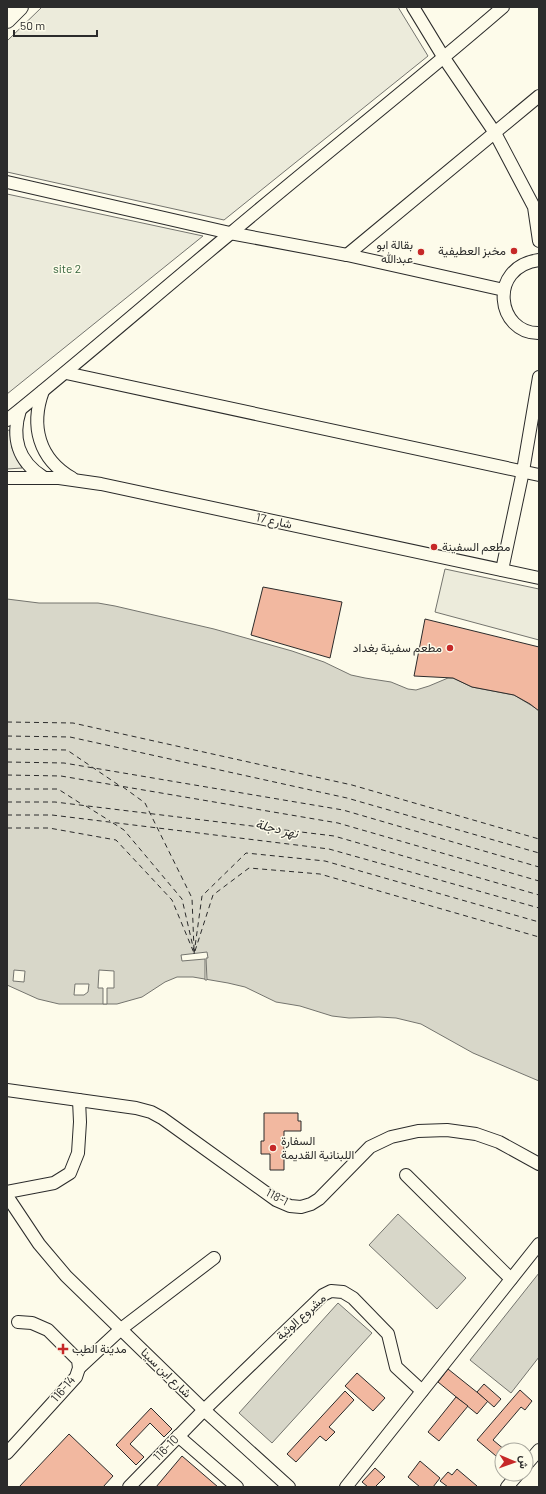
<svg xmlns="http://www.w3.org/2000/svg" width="546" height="1494" viewBox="0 0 546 1494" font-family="Barlow,Vazirmatn,sans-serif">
<rect width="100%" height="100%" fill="#fdfbea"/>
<g fill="#ecebdb" stroke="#74746e">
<polygon points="42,7 398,7 428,56 224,220 7,172 7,41"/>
<polygon points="7,194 203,236 7,394"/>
<polygon points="9,430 10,430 12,448 22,468 7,469 7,431"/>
<polygon points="445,569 539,589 539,640 435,612"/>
</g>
<g fill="#d8d7c9" stroke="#74746e">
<polygon points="7,599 39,603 98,603 115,606 214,629 292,651 324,662 351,675 365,678 391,682 408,689 416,690 429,686 448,678 453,678 472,687 514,695 539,710 539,1081 473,1053 421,1024 396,1018 379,1017 349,1018 332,1016 300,1006 276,1002 245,987 228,983 193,977 177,977 165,982 142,997 117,1004 59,1004 38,999 7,985"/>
<polygon points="398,1214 466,1278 437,1309 369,1245"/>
<polygon points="539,1273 539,1357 511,1393 470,1360"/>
<polygon points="338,1303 372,1333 272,1443 239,1413"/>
</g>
<g fill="#fdfbea" stroke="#74746e">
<polygon points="207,952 208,958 206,958 207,980 205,980 205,959 182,961 181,955"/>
<polygon points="14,970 25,971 24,982 13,981"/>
<polygon points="99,970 114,971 114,988 107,988 107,1004 103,1004 103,988 98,988"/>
<polygon points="75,984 89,984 88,992 84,995 74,995"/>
</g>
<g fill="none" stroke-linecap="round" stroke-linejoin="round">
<g stroke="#2b2b2b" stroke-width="1" stroke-dasharray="5 4" stroke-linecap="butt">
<polyline points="7,722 73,723 352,785 539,839"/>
<polyline points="7,736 70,737 347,798 539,853"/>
<polyline points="7,749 67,750 120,786"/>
<polyline points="7,762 64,763 343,810 539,867"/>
<polyline points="7,775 61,776 338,823 539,881"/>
<polyline points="123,787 145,803 192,898 194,949"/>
<polyline points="7,789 58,789 83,805"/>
<polyline points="7,802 55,802 334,836 539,895"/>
<polyline points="86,806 110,821"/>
<polyline points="7,815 52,815 329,849 539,908"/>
<polyline points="113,823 124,830 182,899 194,951"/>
<polyline points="7,828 49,828 116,840 172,900 194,953"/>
<polyline points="195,951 213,895 249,868 320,874 539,937"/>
<polyline points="194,954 202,896 246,853 325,861 539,922"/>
</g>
</g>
<g fill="#f2b8a0" stroke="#2b2b2b">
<polygon points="263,587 342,602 330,658 251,635"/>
<polygon points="425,619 539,647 539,711 530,704 514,695 472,687 453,678 414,676"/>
<polygon points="264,1113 298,1113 298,1121 301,1121 301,1131 284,1131 284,1170 270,1170 270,1154 261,1154 261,1141 264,1141"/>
<polygon points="448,1369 488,1401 477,1414 438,1382"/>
<polygon points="357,1373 385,1398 373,1411 345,1386"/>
<polygon points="484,1384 501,1399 494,1407 477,1392"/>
<polygon points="520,1390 532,1401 525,1410 521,1407 493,1440 505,1450 502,1450 502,1461 477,1440"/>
<polygon points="345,1391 354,1400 329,1427 335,1432 326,1441 320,1436 296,1462 287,1454"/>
<polygon points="456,1397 468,1406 439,1441 428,1432"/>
<polygon points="151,1408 172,1429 164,1437 150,1423 130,1444 144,1457 136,1465 116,1445"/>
<polygon points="69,1434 113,1476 103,1487 19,1487"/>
<polygon points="182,1456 218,1487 156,1487"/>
<polygon points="420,1461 440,1478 433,1487 420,1487 408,1477"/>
<polygon points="375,1468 385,1477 375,1487 368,1487 362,1482"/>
<polygon points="457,1469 477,1486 476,1487 448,1487 440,1481 448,1472 452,1475"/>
</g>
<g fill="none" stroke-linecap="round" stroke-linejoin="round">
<defs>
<g id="minor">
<polyline points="413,7 444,58 495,133 534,207 539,241"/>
<polyline points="7,182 230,233 347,255 504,290"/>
<polyline points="347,255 539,96"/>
<path d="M539,260c-52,7 -42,74 0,73"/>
<polyline points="66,373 539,475"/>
<path d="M43,391c-13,35 -4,68 29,87"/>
<path d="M20,410c-9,28 -2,51 23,67"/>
<path d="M7,420c76,-61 149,-125 224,-187 90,-76 183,-149 272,-226"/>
<polyline points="7,478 59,478 101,484 539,578"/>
<polyline points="502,570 523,471 539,377"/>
<polyline points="7,1090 136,1108 151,1112 162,1118 276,1200 290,1206 301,1207 311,1204 319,1199 370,1147 391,1137 418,1131 447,1130 476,1134 499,1142 539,1164"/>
<polyline points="406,1175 511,1279"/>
<polyline points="7,1192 54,1183 70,1173 78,1153 80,1122 79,1100"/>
<polyline points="7,1196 39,1244 66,1276 204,1410 289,1487"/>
<polyline points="79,1368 121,1329 214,1258"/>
<polyline points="178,1436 237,1487"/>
<polyline points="7,1453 76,1377 79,1368 78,1360 48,1330 32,1323 18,1322"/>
<polyline points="526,1465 539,1450"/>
<polyline points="129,1487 204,1410 323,1295 331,1291 343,1292 353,1298 388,1334 396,1367 422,1391"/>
<polyline points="346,1487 539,1244"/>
<polyline points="507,1487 518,1474"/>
</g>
<polyline id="major" points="7,20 20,7"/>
</defs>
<use href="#minor" stroke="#2b2b2b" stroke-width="14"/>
<use href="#major" stroke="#2b2b2b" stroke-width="18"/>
<use href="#minor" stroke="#fdfbea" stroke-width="12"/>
<use href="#major" stroke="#fdfbea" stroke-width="16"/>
</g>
<g fill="#c62828" stroke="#fdfbea" stroke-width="1.5">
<circle cx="514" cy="251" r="4"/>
<circle cx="421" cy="252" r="4"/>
<circle cx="434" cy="547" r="4"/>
<circle cx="450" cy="648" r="4"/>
<circle cx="273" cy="1148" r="4"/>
<path d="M61 1343h4v4h4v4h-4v4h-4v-4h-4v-4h4z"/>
</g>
<g text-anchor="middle" stroke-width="3" stroke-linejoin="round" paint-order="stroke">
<g font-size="12" fill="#2b2b2b" stroke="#fdfbea" text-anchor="end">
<text x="413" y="249">بقالة ابو<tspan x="413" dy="14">عبدالله</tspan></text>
<text x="506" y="255">مخبز العطيفية</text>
<text x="442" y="551" text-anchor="start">مطعم السفينة</text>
<text x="442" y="652">مطعم سفينة بغداد</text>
<text x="281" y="1145" text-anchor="start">السفارة<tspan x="281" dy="14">اللبنانية القديمة</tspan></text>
<text x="72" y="1353" text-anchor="start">مدينة الطب</text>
</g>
<g font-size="12" fill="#34623c" stroke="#fdfbea">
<text x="67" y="273">site 2</text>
</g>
<g font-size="12" fill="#2b2b2b" stroke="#fdfbea">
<text transform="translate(274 521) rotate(12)" y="4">شارع 17</text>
<text transform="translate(277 1197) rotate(28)" y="4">118-1</text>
<text transform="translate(301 1317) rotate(-42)" y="4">مشروع الوثبة</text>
<text transform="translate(166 1373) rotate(44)" y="4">شارع ابن سينا</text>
<text transform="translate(63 1389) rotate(-49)" y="4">116-14</text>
<text transform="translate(166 1448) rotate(-46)" y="4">116-10</text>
</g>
<g font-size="13" font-style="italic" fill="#2b2b2b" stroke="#fdfbea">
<text transform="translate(277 828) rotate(14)" y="5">نهر دجلة</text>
</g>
</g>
<rect width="546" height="1494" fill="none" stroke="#2b2b2b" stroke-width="16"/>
<g transform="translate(514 1462) rotate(92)"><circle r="19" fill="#fdfbea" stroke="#a9a89e"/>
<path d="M0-3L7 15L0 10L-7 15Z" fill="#c62828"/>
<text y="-6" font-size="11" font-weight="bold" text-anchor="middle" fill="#2b2b2b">ش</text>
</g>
<path d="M14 30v6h83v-6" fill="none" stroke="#2b2b2b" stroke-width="2"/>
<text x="20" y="30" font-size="12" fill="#2b2b2b" stroke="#fdfbea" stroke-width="3" paint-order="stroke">50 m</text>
</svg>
